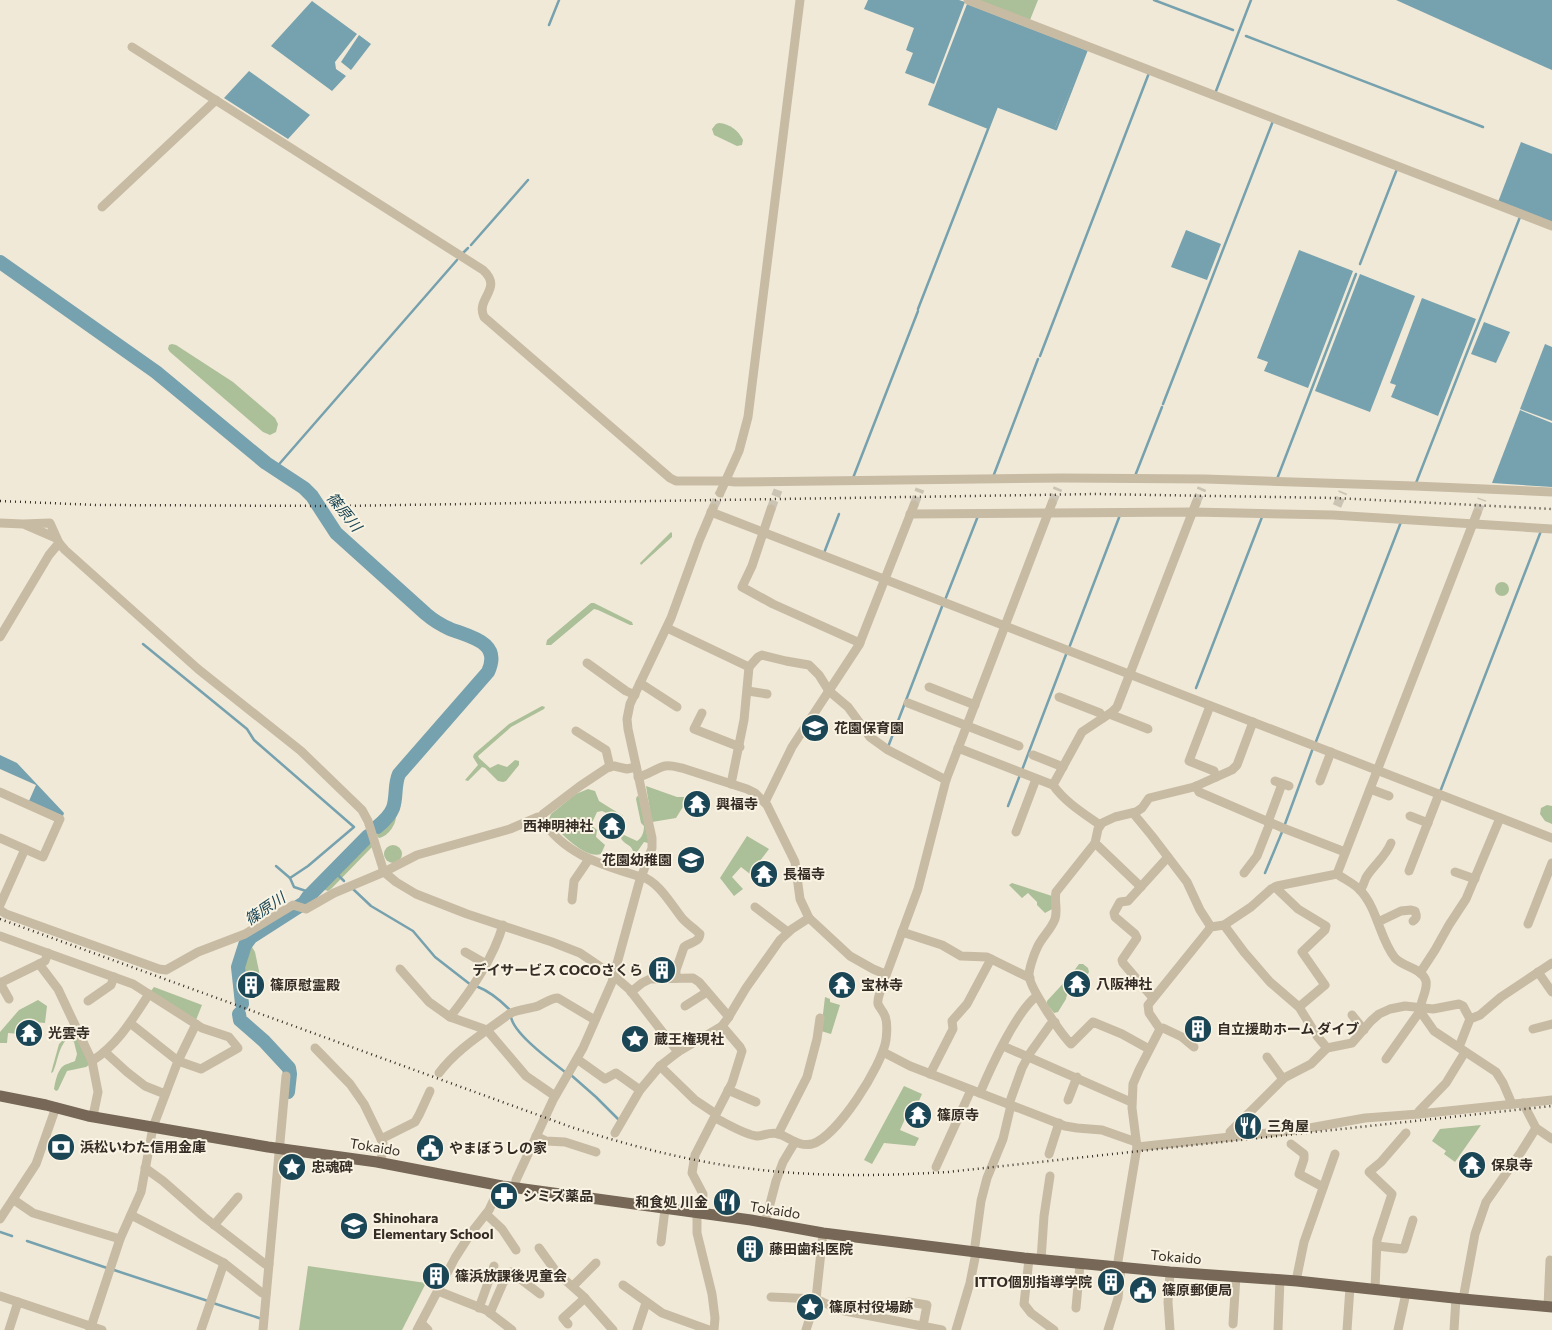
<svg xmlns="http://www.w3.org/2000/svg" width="1552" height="1330" viewBox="0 0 1552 1330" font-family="Commissioner,'Noto Sans JP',sans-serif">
<rect width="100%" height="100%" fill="#f1e9d7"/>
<g fill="#abbf98">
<polygon points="977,0 1038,0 1030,20"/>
<path d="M719,123c11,1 19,7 24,17l-1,5 -5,1 -23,-11 -2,-6 4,-5z"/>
<polygon points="172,344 176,345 233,382 275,418 278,424 276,432 270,435 263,432 170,352 168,349 169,345"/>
<polygon points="671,532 672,533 672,537 641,565 640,563"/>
<circle cx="1502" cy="589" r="7"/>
<polygon points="591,603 594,603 632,622 633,625 630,625 598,610 594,609 551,645 546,645 547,640"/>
<polygon points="542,706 545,707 544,709 511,727 478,756 479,758 490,768 498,764 507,767 515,760 519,761 519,765 506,781 503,782 498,781 485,768 482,767 468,781 465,780 478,765 473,757 474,754 509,724"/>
<polygon points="646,786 677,797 689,797 676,818 652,822"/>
<path d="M588,789l7,2 4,10 24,15v3l-2,1 -19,-9 -5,1 -6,13 6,5 -1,7 9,8 -4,9c-15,6 -44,-23 -52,-35l2,-5 25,-20z"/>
<path d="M637,796l2,1 9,42v4l-4,-1 -7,10 -4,-1c-2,-7 -10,-7 -12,-13l3,-3 13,6c5,-3 7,-9 7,-15l-3,-3 -5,-24z"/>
<polygon points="1547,805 1552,806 1552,824 1545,821 1540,814 1541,808"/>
<path d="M396,814c1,9 -7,22 -17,24l-2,-2 1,-5z"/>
<polygon points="747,836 769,849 750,874 741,867 732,877 743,889 734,896 720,878"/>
<polygon points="369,842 372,843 373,846 371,848 331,889 328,891 325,890 324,887 326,884"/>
<circle cx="393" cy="854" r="9"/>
<polygon points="1012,883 1052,896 1054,908 1045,913 1037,905 1037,902 1028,893 1022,898 1009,885"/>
<path d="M249,942l6,10 8,38 -7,5 -12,-2c-3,-25 -3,-28 5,-51z"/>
<polygon points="1079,964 1083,964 1088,968 1089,972 1086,977 1081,975 1074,981 1068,990 1066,999 1058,1012 1054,1013 1047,1004 1047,1001 1070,976"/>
<polygon points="154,987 202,1005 196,1020 151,991"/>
<polygon points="825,997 830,999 830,1002 840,1005 831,1034 821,1031"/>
<polygon points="38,1000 47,1006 45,1023 22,1021 20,1034 8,1033 7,1043 0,1043 0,1032 19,1010"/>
<path d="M72,1031l2,1 16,32 -4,3 -19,4 -9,19 -2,1 -2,-2c1,-6 3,-17 8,-22 3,-3 9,-4 13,-6l2,-7 -3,-12 -7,-3c-9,9 -9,22 -14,33l-2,1 8,-29z"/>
<polygon points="904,1086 922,1094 918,1103 913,1101 900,1130 919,1138 915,1146 884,1143 872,1164 864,1160"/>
<polygon points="1481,1125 1455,1162 1444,1154 1446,1151 1432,1141 1440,1129"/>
<polygon points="308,1266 426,1283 402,1330 299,1330"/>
</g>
<g fill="#76a1ae">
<polygon points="868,0 959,0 965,2 934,84 905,73 913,53 906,50 914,28 864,9"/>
<polygon points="1396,0 1552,0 1552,70 1545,67"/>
<polygon points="312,1 357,34 335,62 336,69 346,76 332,91 271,46"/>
<polygon points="967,4 1086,50 1055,128 997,106 988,129 928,105"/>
<polygon points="359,35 371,44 351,70 341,62"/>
<polygon points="249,71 310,115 288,139 224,98"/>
<polygon points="1521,142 1552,154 1552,223 1498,202"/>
<polygon points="1186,230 1221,244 1207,280 1171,267"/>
<polygon points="1299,250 1353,271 1308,388 1264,371 1268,362 1257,358"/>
<polygon points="1360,274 1415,296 1370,412 1315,391"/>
<polygon points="1422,298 1476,319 1438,416 1391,397 1396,385 1390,383"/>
<polygon points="1484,322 1510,332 1496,363 1471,354"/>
<polygon points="1545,344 1552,347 1552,421 1520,409"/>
<polygon points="1520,410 1552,423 1552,487 1492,483"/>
<polygon points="0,755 17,763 64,813 63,816 29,801 36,785 0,769"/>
</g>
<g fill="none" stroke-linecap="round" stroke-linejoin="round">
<g stroke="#76a1ae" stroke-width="2.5">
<polyline points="1154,0 1233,30"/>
<polyline points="549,25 559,0"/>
<polyline points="1246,36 1483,127"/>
<polyline points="1216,91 1251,0"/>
<polyline points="471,245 528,180"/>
<polyline points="463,253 468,248"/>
<polyline points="1360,264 1397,169"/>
<polyline points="918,309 997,106 1056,129 1087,49"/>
<polyline points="1040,356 1149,73"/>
<polyline points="1163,404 1273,121"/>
<polyline points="274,470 457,260"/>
<polyline points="1135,476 1162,407"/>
<polyline points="993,477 1038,359"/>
<polyline points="853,478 918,311"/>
<polyline points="1277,479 1356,274"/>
<polyline points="1416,483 1520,217"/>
<polyline points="824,553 839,514"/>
<polyline points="945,600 978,516"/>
<polyline points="143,644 247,729 254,740 354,827 308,866 290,878"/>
<polyline points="1069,648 1120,515"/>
<polyline points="1196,688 1262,517"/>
<polyline points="1315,744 1401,522"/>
<polyline points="888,747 943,604"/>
<polyline points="1022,770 1067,652"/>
<polyline points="1440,792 1541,531"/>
<polyline points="1008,806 1020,775"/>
<polyline points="1285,824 1313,748"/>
<polyline points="276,866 290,878 294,887 312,893"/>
<polyline points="334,871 344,881"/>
<polyline points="1265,873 1282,832"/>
<polyline points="353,889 371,906 413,931 435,957 471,985"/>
<path d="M476,986c13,5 24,14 33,23"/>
<path d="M511,1017c3,17 40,44 54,55"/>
<polyline points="571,1075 596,1097 619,1120"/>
<polyline points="0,1232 12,1236"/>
<polyline points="27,1241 107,1268"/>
<polyline points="114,1270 208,1301"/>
<polyline points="213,1303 262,1319"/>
</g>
<g stroke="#76a1ae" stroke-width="14">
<path d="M0,262l156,110 110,91 38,25 8,8 24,37 90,81c7,6 15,11 24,15 20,8 52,13 38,43l-89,102c-5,11 -2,23 -6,34 -3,8 -10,14 -16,19"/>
<polyline points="242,1004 238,967 245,945 251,937 304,903 308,897 368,836"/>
<polyline points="239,1014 240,1020 264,1041 289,1068 290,1074 288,1092"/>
</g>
<g stroke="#cbc3b3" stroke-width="9" stroke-dasharray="9 4.5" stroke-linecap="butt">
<polyline points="1052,503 1058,488"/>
<polyline points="1196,503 1202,488"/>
<polyline points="914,505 920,489"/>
<polyline points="1337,506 1343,492"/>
<polyline points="713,508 720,493"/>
<polyline points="771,509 778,490"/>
<polyline points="1477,513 1482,499"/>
</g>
<g stroke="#c8bba4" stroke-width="9">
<polyline points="968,0 1552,226"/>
<path d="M132,47l351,223c21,19 -8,28 1,47l186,161 6,3h50l9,1 327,-4 143,1 209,7 138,6"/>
<polyline points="102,207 216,100"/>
<polyline points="720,493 739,451 748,417 800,0"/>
<polyline points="771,509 752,566 742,587 773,604 860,643"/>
<polyline points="711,512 1552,838"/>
<polyline points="910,514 1193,512 1333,515 1552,529"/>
<polyline points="0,523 23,524 50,523 59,543 65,550 198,669 301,751 362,810 368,821 384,872 396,882 416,894 467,914 552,942 580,953 614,976 629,989 678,1052"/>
<polyline points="26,525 56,538"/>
<polyline points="667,628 749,667 744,720 731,784"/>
<polyline points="0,637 49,555 59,543"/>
<polyline points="587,663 626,691 635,695"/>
<polyline points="749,667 758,657 762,655 786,661 809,665 819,675 829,691 848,707 870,737 888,750 946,780"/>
<polyline points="640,683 677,707"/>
<polyline points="929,687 975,705"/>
<polyline points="748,691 767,694"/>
<polyline points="1059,697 1100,713 1103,718"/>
<polyline points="908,703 1019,746"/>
<polyline points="1210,706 1189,761 1214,771 1216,777"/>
<polyline points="702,713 694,729 740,747"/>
<polyline points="1111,713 1112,715 1148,729"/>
<polyline points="576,731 606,750 610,767"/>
<polyline points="958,748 1053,785"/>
<polyline points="1033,755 1063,767"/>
<path d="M636,767l-9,2 -13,-3 -7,2 -27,18 -37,28 -1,5c22,36 61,46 99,58"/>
<path d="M638,777c10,-2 18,-9 27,-11 6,-1 12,1 17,2l65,21 8,4 12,12 28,57 5,37 9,19 41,38 23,13 12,5"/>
<polyline points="1275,781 1289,786"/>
<polyline points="1320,781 1331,752"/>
<polyline points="1196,786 1199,792 1283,828 1345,852"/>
<polyline points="1370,789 1389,796"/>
<polyline points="0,792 60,819 43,857 0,838"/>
<polyline points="765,802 792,747 859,645 914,505"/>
<polyline points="1133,813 1152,836 1187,882 1200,910 1211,927"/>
<polyline points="1410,816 1428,823"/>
<polyline points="1268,822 1282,784"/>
<path d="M1100,825c-17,-12 -35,-23 -47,-40l29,-53 30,-20 5,-5 79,-204"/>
<polyline points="1016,832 1036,779"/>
<polyline points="1095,843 1141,887"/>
<polyline points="1409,871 1439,794"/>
<polyline points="1455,872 1475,879"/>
<polyline points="1244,873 1257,856 1270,823"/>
<path d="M1337,874c7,5 16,9 22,15 19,19 20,49 36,69 8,9 27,10 31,23 2,9 -6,20 -6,30l14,20 62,41 7,11 9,21"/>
<path d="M641,876c19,7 29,27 41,42 5,6 12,10 18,16 -1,9 -10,8 -16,13l-8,23v8"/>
<polyline points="1275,887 1298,909 1326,926 1325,930 1302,952 1325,985 1299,1007"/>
<path d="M1360,890c4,-4 4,-10 7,-14 8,-12 19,-20 24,-33"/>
<polyline points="572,900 574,881 589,859"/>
<polyline points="0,905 25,849"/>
<polyline points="755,907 788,932"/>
<polyline points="0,910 6,914 159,969 166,970 198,952 245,934 293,905 306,909 334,893 384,872 417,855 510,829 538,817 542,817"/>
<path d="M1378,922l23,-11 10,-1 4,1c2,5 2,7 -2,10"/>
<polyline points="1528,924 1552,863"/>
<polyline points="1224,925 1244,952 1270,982 1299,1007 1317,1036 1327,1048"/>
<polyline points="902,932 942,945 961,956 987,957 1030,978"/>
<polyline points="0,936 133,984 202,1028 229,1037 238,1048 201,1069 178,1061 130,1023"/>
<polyline points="465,952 486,964"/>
<polyline points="39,964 58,989 92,1061 98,1092 93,1116"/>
<polyline points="400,969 429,1002 450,1017 487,1030 526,1076 555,1096"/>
<polyline points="1538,972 1552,992"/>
<polyline points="1420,973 1435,950 1449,925 1466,899 1500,818"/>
<polyline points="0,982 0,983 45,961 48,953"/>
<polyline points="0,983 9,999"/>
<polyline points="631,992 642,983 650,979 693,978 699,982 729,1017"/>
<polyline points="1153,998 1123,963 1122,960 1124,957 1137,938 1135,934 1115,917 1114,913 1120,902 1128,901 1168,857"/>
<polyline points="88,1001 111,985 114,977"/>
<polyline points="685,1006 707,992"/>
<polyline points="1352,1015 1364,1030"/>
<path d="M450,1017c22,-28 43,-58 53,-92"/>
<polyline points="1160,1029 1163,1028 1182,1037 1194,1047"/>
<polyline points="1533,1029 1552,1024"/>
<polyline points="1003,1046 1131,1102"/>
<polyline points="1459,1047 1470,1019 1480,1015 1501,997 1552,963"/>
<polyline points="315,1048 350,1084 364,1104 383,1143 381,1163"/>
<path d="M1149,1049l-27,-15 -29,-12 -22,22c-10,-10 -42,-57 -42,-69 0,-6 5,-21 8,-27 4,-10 14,-18 18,-29 3,-9 -1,-18 1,-27l39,-49 3,-14 4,-6 13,-6 21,-5 6,-4 7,-10 45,-11 38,-17 5,-5 16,-43"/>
<polyline points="105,1052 127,1072 145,1086 165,1094"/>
<polyline points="883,1052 910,1066 1065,1126 1077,1128 1102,1130 1136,1142"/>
<polyline points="1267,1057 1283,1079"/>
<polyline points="577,1059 605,1079 616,1073 640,1090"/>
<polyline points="1386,1059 1420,1011"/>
<path d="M92,1061c26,-17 40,-41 57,-67"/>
<polyline points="660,1066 695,1100 716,1114"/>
<path d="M439,1073c19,-25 45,-40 70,-59 9,-5 20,-5 29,-8 7,-3 13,-8 20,-8l37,22"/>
<polyline points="930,1074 953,1029 952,1021 967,1004 991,959"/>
<polyline points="728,1090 756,1102"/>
<path d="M980,1093c10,-24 37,-83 57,-97"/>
<polyline points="1068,1100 1077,1077"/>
<polyline points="1523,1103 1536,1128 1552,1139"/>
<polyline points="1009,1104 1022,1068 1030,1053 1050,1025 1055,1022"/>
<polyline points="1419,1114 1419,1111 1446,1083 1465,1052"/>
<path d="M715,1118c11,5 30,17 42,18 7,0 13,-5 22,-2 11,4 20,13 33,10 25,-7 70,-78 74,-104 1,-8 2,-19 -2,-26 -2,-4 -5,-7 -6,-10 -1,-5 2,-11 3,-15l37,-100 28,-109 106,-277"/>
<polyline points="615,1133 640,1090 660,1066 678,1052 722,1026 728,1018 746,988 780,940 792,929 809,918"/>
<polyline points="778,1134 807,1077 817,1039 820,1018"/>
<polyline points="536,1136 546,1141 565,1142 596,1152"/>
<polyline points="1231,1137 1230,1132 1284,1078 1311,1064 1327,1048 1352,1043 1371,1021 1379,1014 1390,1009 1405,1006 1433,1009 1459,1004 1463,1006 1470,1019"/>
<polyline points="381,1139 415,1122 419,1115 430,1091"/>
<polyline points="1291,1144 1304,1154 1304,1159 1299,1174 1323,1187"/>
<polyline points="1137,1147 1132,1108 1133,1084 1139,1070 1160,1029 1149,1013 1148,1005 1211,927 1224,925 1251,907 1271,889 1277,886 1337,874 1477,513"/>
<polyline points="1049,1154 1059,1123"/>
<polyline points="936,1167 971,1090"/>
<polyline points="145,1168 163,1181 204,1217 265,1264 269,1264"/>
<polyline points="515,1188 516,1180 553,1100 583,1048 612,982 639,883 652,848 652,838 628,729 627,719 630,704 671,618 699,541 713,508"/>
<polyline points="14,1200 33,1213 120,1239"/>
<polyline points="697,1213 697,1233 712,1294 715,1318 714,1330"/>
<polyline points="486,1214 502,1229 516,1250"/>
<polyline points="702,1214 703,1194 692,1173 695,1155 732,1083 742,1051 740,1047 722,1026"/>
<polyline points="131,1215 224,1263 262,1293 266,1294"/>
<polyline points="0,1219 36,1164 56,1107"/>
<polyline points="765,1223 776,1181 783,1162 795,1142"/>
<polyline points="214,1225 238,1197"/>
<polyline points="661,1242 665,1209"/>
<polyline points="1377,1246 1404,1249 1413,1220"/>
<polyline points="539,1248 557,1273 583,1296 613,1330"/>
<polyline points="974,1253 981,1201 987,1178 1003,1139 1011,1105"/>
<polyline points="1029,1259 1024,1304 1031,1313 1054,1330"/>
<polyline points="1041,1260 1044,1216 1050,1176"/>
<polyline points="1117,1267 1137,1147 1304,1129 1365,1118 1419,1114 1552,1100"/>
<polyline points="1170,1272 1168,1302 1170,1330"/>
<polyline points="1296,1281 1304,1242 1335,1154"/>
<polyline points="623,1285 662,1313 709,1330"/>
<polyline points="573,1286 596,1263"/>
<polyline points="1375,1289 1377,1240 1392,1194 1369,1172 1381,1162 1406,1133"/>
<polyline points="438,1291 486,1310 512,1330"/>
<polyline points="0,1296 102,1330"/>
<polyline points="771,1297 816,1299 840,1310 942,1330"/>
<polyline points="1463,1299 1475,1234 1486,1202 1521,1152 1536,1128"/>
<polyline points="909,1302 927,1305 923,1326"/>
<polyline points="1548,1306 1550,1260 1552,1261"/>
<polyline points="479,1308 494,1266"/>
<polyline points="1076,1308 1080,1264"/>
<polyline points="490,1313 503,1283 511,1272 540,1294"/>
<polyline points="421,1323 428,1330"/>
<polyline points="568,1324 563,1318 585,1298"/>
<polyline points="1233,1324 1236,1276"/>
<polyline points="9,1330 18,1302"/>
<polyline points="90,1330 120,1239 141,1192 153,1127 178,1061 196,1024"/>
<polyline points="201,1330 224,1263"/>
<polyline points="263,1330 286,1076"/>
<polyline points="417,1330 455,1258 471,1233 489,1210 497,1193 498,1185"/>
<polyline points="637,1330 646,1303"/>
<polyline points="806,1330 816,1299 823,1233"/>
<polyline points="956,1330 970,1283 976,1253"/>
<polyline points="1108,1330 1118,1298 1121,1267"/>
<polyline points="1278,1330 1280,1279"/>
<polyline points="1347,1330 1350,1287"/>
<polyline points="1398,1330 1406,1293"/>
<polyline points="1454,1330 1456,1298"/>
</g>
<polyline stroke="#766756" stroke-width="11" points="0,1096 46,1105 88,1116 268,1147 377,1162 502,1186 751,1220 823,1233 1024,1258 1170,1272 1297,1281 1463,1299 1552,1307"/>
<g stroke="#342c25" stroke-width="2.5" stroke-dasharray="1 4" stroke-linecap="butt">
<polyline points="0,501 96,505 338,506 1097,494 1335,498 1552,509"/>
<path d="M0,919l571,208c60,19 120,35 182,42 65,8 130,7 195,3l604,-66"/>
</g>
</g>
<defs>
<symbol id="school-disc" viewBox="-11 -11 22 22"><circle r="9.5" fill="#1b4655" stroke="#f9f3e3"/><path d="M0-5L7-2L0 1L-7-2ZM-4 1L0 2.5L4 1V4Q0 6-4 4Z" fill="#fff"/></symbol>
<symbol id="temple-disc" viewBox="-11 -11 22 22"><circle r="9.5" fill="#1b4655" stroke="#f9f3e3"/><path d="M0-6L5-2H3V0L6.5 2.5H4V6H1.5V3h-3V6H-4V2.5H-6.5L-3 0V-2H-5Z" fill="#fff"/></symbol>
<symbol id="building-disc" viewBox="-11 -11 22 22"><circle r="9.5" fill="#1b4655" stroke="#f9f3e3"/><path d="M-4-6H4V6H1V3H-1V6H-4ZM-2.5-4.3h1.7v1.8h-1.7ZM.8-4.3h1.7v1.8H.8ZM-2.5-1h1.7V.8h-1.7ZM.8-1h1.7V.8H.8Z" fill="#fff"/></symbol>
<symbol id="sight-disc" viewBox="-11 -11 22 22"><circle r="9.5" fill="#1b4655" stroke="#f9f3e3"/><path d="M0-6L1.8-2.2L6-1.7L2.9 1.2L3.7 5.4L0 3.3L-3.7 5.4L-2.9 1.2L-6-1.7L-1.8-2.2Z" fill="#fff"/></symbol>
<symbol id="restaurant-disc" viewBox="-11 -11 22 22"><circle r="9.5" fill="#1b4655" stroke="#f9f3e3"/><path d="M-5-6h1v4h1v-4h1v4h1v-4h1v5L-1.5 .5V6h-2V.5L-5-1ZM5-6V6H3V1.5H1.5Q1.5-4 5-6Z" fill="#fff"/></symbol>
<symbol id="bank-disc" viewBox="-11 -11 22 22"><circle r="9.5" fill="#1b4655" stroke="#f9f3e3"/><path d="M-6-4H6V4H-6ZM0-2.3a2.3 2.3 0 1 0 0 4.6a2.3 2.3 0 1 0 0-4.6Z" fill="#fff"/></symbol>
<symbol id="civic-disc" viewBox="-11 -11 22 22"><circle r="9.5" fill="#1b4655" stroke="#f9f3e3"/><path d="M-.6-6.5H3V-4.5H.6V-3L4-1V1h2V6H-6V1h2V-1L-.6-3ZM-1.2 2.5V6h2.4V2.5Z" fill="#fff"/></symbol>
<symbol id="pharmacy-disc" viewBox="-11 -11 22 22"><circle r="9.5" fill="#1b4655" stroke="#f9f3e3"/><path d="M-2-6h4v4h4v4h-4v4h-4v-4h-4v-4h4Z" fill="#fff"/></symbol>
</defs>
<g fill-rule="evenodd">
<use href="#school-disc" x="799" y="712" width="32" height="32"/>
<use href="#temple-disc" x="681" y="788" width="32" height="32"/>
<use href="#temple-disc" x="596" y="810" width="32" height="32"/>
<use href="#school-disc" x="675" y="844" width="32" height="32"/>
<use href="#temple-disc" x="748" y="858" width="32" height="32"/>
<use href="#building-disc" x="646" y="954" width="32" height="32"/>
<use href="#temple-disc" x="1061" y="968" width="32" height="32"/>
<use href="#building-disc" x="235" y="969" width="32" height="32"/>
<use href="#temple-disc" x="826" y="969" width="32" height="32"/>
<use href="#building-disc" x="1182" y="1013" width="32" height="32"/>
<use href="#temple-disc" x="13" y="1017" width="32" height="32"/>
<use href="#sight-disc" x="619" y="1023" width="32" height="32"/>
<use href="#temple-disc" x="902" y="1099" width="32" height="32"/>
<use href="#restaurant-disc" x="1232" y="1110" width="32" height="32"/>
<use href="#bank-disc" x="45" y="1131" width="32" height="32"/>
<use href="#civic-disc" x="414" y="1132" width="32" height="32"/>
<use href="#temple-disc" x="1456" y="1149" width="32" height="32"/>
<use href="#sight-disc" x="276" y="1151" width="32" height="32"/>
<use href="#pharmacy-disc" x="488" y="1180" width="32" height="32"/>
<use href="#restaurant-disc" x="711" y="1186" width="32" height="32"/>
<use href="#school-disc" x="338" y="1210" width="32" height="32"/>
<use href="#building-disc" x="734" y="1233" width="32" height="32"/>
<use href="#building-disc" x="420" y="1260" width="32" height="32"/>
<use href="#building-disc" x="1095" y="1266" width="32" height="32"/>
<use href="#civic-disc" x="1127" y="1274" width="32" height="32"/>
<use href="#sight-disc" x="794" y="1291" width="32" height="32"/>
</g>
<g text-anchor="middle" stroke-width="4" stroke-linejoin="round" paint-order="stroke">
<g font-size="14" font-weight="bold" fill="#342c25" stroke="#f9f3e3" text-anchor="start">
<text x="834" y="733">花園保育園</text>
<text x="716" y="809">興福寺</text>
<text x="593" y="831" text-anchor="end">西神明神社</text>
<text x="672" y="865" text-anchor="end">花園幼稚園</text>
<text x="783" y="879">長福寺</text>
<text x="643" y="975" text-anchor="end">デイサービス COCOさくら</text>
<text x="1096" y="989">八阪神社</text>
<text x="270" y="990">篠原慰霊殿</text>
<text x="861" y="990">宝林寺</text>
<text x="1217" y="1034">自立援助ホーム ダイブ</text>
<text x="48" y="1038">光雲寺</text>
<text x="654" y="1044">蔵王権現社</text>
<text x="937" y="1120">篠原寺</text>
<text x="1267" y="1131">三角屋</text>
<text x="80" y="1152">浜松いわた信用金庫</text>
<text x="449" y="1153">やまぼうしの家</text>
<text x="1491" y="1170">保泉寺</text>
<text x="311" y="1172">忠魂碑</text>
<text x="523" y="1201">シミズ薬品</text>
<text x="708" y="1207" text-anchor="end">和食処 川金</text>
<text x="373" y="1223">Shinohara<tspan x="373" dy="16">Elementary School</tspan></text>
<text x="769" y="1254">藤田歯科医院</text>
<text x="455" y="1281">篠浜放課後児童会</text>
<text x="1092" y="1287" text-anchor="end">ITTO個別指導学院</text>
<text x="1162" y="1295">篠原郵便局</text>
<text x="829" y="1312">篠原村役場跡</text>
</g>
<g font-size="14" fill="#342c25" stroke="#f9f3e3">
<text transform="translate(375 1147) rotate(9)" y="5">Tokaido</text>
<text transform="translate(775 1210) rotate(9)" y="5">Tokaido</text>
<text transform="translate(1176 1257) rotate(5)" y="5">Tokaido</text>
</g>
<g font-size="15" font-style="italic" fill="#1b4655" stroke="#f9f3e3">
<text transform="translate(344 512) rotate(51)" y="5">篠原川</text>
<text transform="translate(265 909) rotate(-34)" y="5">篠原川</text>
</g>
</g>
</svg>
